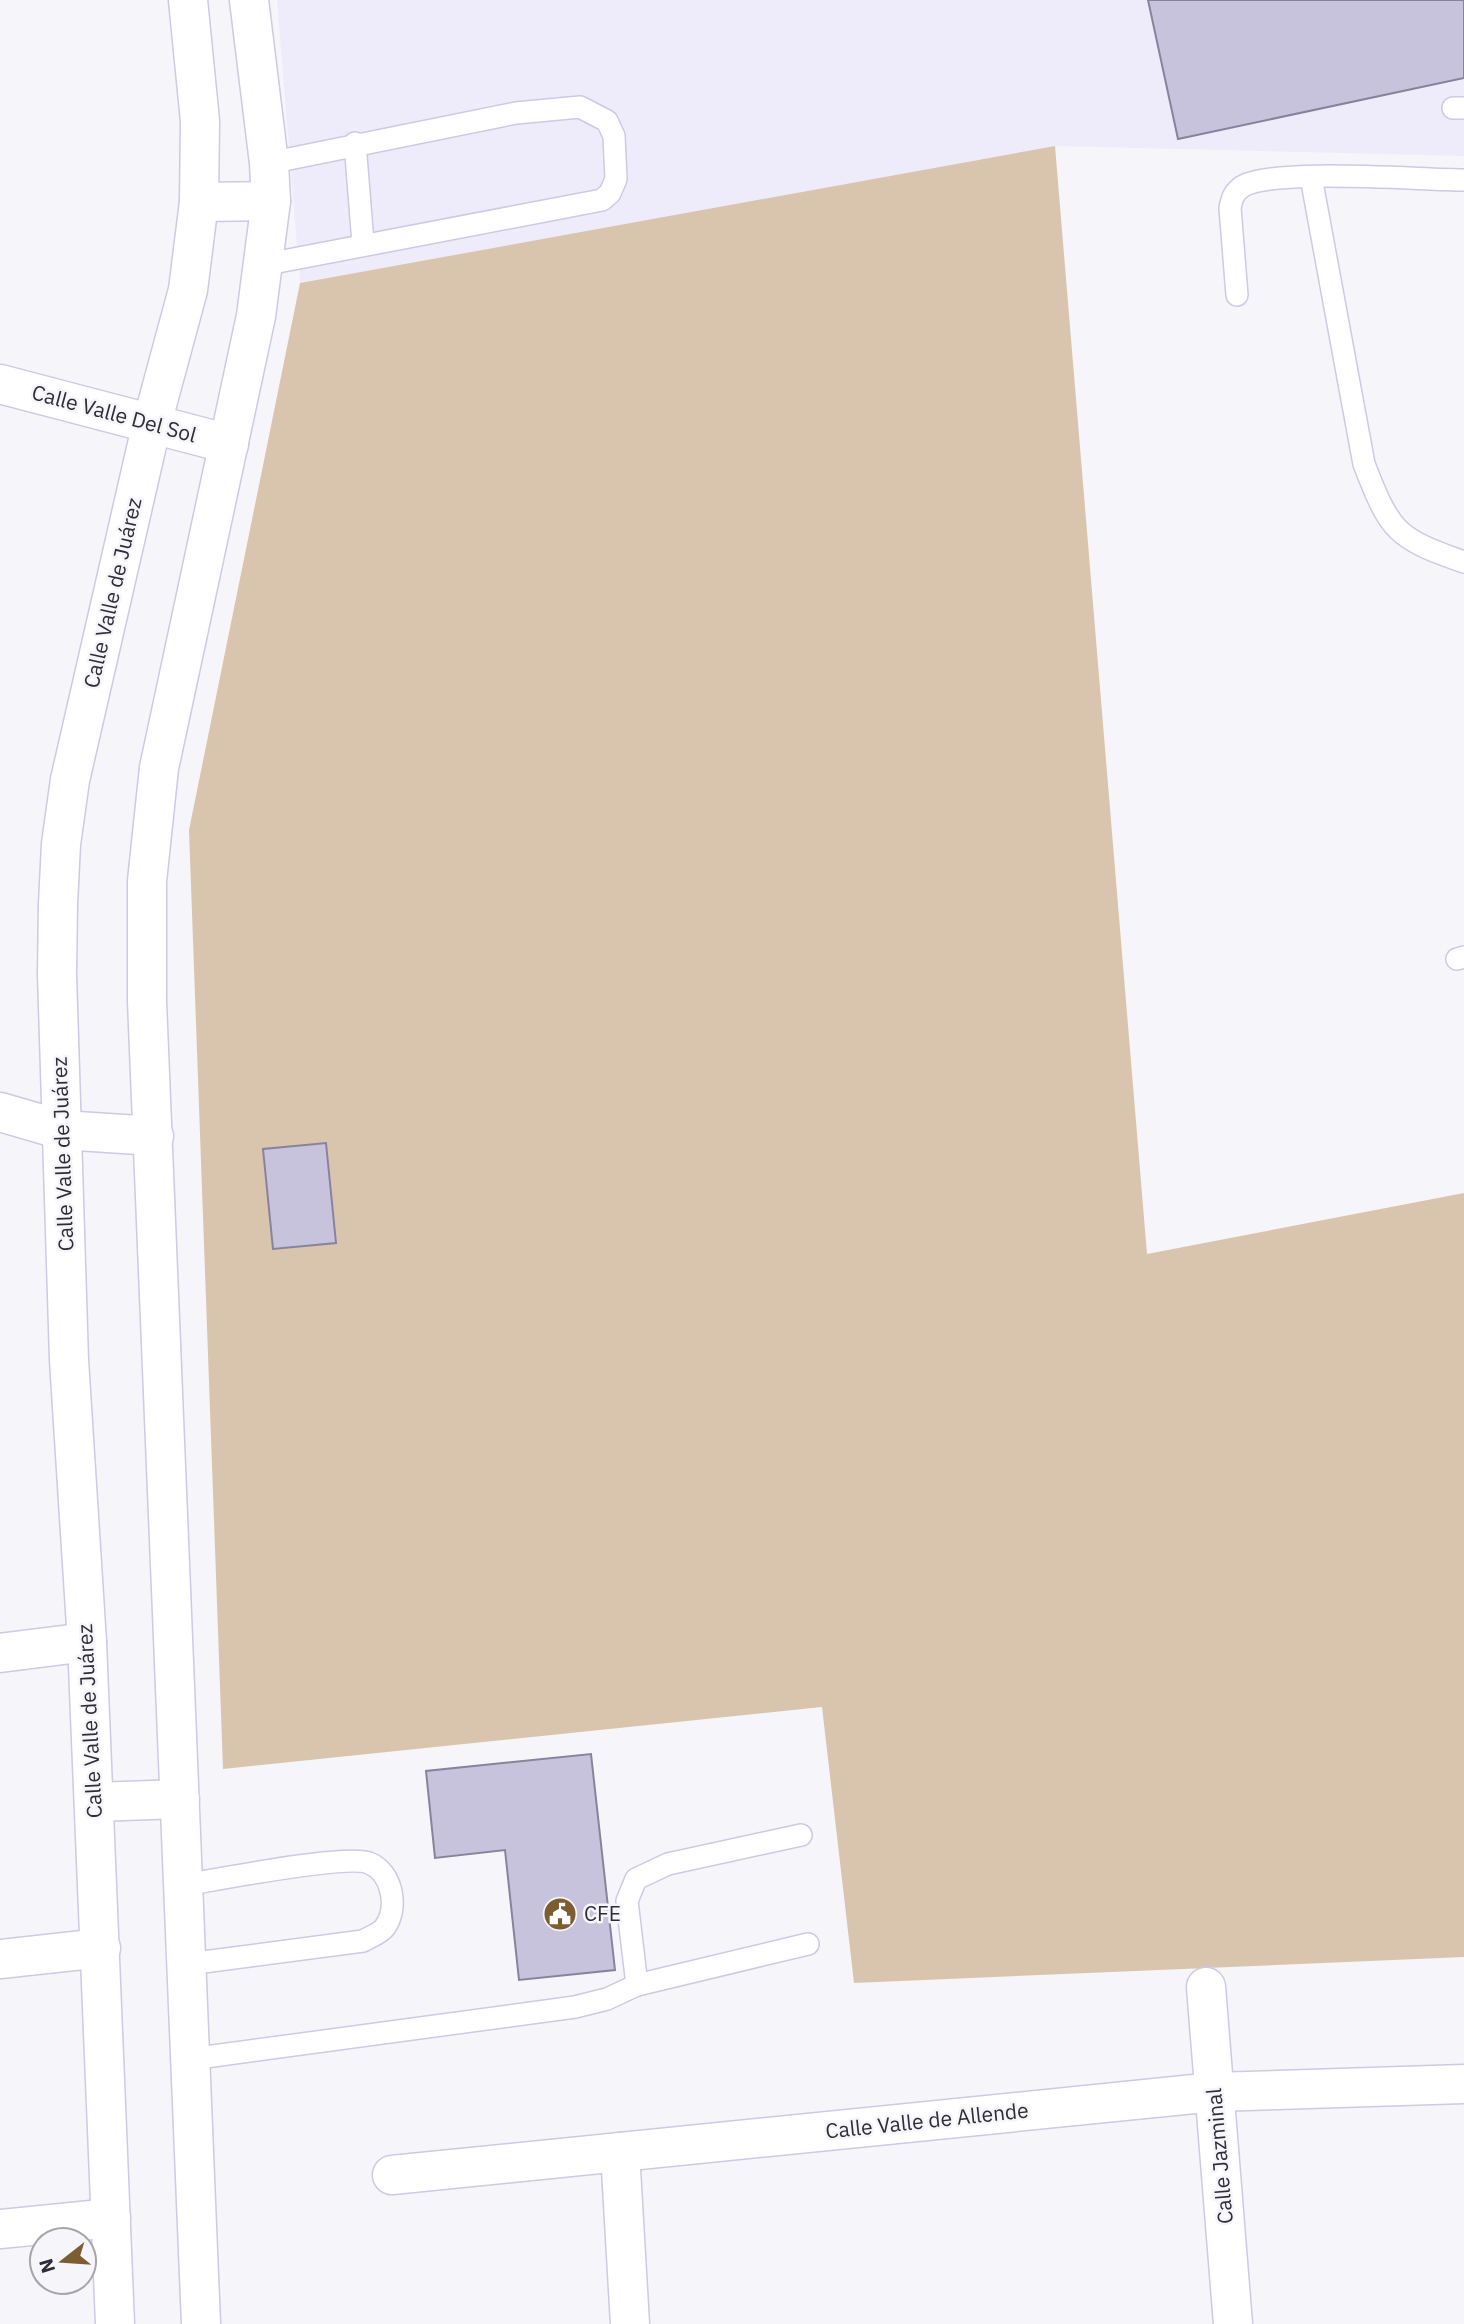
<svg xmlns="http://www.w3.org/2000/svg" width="1464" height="2324" viewBox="0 0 1464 2324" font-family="'IBM Plex Sans',sans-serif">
<rect width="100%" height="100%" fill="#f6f5fa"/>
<polygon fill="#eeecfa" points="277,0 1464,0 1464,156 1055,146 300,283"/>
<polygon fill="#d9c5ae" points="1055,146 1147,1254 1464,1193 1464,1957 854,1983 822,1707 223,1769 189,830 300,283"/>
<g fill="#c7c3dd" stroke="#87839c" stroke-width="2">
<polygon points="1148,0 1464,0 1464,78 1178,139"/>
<polygon points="326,1143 336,1243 273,1249 263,1149"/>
<polygon points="591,1754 615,1970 519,1980 505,1850 435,1858 426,1771"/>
</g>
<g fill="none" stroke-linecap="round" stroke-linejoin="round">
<defs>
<g id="service">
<polyline points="1453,108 1464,108"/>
<polyline points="355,143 363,243"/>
<path d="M1311,177l53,287c26,67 31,74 100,98"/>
<polyline points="262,265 602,200 610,193 616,179 614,136 607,121 580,107 516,113 269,163"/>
<path d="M1237,295l-7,-87c2,-10 4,-16 13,-22 34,-18 176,-6 221,-6"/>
<polyline points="1457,959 1464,957"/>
<path d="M184,1885c31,-5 163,-31 185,-22 23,9 30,44 16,64 -4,6 -15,10 -22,14l-175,23"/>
<polyline points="637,1985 808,1944"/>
<polyline points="191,2059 575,2007 607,1999 637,1985 627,1901 636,1879 668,1864 801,1835"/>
</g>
<g id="minor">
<polyline points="0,384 229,444"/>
<polyline points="0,1112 62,1130 154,1136"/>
<polyline points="0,1653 87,1642"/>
<polyline points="0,1959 101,1948"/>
<polyline points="1206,1987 1233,2324"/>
<polyline points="620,2152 630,2324"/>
<polyline points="392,2175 1214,2092 1464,2084"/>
<polyline points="0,2229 111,2218"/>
</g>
<g id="tertiary">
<polyline points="199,202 271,201"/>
<polyline points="95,1802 180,1799"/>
<polyline points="115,2324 87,1642 69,1360 57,974 58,904 61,844 70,780 152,423 188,290 199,202 200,121 188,0"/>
<polyline points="201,2324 147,1001 147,881 159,768 256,316 271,201 269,163 249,0"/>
</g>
</defs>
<use href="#service" stroke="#cec9e4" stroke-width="24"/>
<use href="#minor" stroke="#cec9e4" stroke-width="41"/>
<use href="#tertiary" stroke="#cec9e4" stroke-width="41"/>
<use href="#service" stroke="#fff" stroke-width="21"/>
<use href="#minor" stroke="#fff" stroke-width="38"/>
<use href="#tertiary" stroke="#fff" stroke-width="38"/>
</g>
<defs>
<symbol id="civic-disc" viewBox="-11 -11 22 22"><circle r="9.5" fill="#7c5c31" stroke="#f6f5fa"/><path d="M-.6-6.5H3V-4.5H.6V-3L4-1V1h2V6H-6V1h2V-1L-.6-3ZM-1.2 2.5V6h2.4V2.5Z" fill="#fff"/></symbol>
</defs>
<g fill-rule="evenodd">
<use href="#civic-disc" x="541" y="1895" width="38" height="38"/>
</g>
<g text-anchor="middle" stroke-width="5" stroke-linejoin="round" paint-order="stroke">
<g font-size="21" fill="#2e2d37" stroke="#f6f5fa">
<text transform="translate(114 414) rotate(15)" y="7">Calle Valle Del Sol</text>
<text transform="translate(113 593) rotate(-77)" y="7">Calle Valle de Juárez</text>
<text transform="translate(63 1154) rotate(-92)" y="7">Calle Valle de Juárez</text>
<text transform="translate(90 1721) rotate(-93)" y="7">Calle Valle de Juárez</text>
<text transform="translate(927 2121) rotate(-6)" y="7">Calle Valle de Allende</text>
<text transform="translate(1220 2156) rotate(-95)" y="7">Calle Jazminal</text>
</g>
<g font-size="21" fill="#2e2d37" stroke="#f6f5fa" text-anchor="start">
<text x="584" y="1921">CFE</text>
</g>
</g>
<g transform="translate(63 2261) rotate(253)"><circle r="33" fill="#f6f5fa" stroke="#a6a5ac" stroke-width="2"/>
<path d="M0-5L12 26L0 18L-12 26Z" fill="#7c5c31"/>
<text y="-10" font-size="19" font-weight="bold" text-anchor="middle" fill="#2e2d37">N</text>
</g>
</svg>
